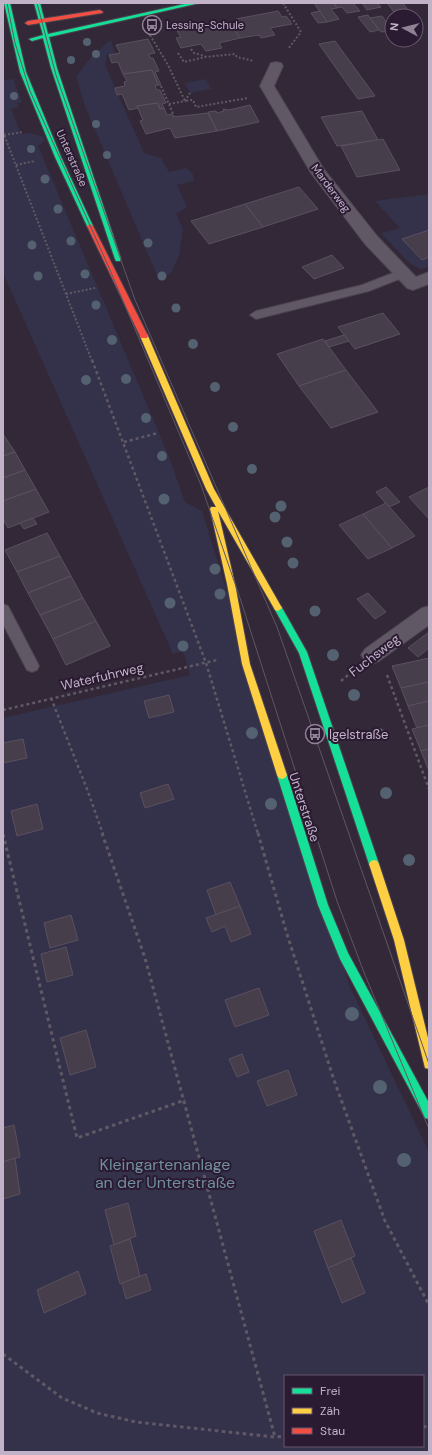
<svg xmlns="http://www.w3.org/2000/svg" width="432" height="1455" viewBox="0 0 432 1455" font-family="'DM Sans',sans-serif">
<rect width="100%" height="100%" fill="#322837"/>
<g fill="#34324a" fill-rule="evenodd">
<polygon points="111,40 115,53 107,55 105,65 144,153 161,158 169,172 186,168 193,174 194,181 177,185 187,207 176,214 183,229 179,256 171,273 159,280 85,106 76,77 92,56"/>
<path d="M13,79l9,23 -5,1 2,4 -8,2 10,25 8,-1 13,3 3,4 -7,6 131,311 16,45 17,9 147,474 80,167v300h-426v-734l187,-43 -7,-24 -10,3 -170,-381v-193zM285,1376h138v70h-138z"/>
<polygon points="206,79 211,89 190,93 185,83"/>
<polygon points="429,194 429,267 420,269 409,263 381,233 400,228 375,201"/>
</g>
<g fill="#473e4c" stroke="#5a505f">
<polygon points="314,3 334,3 337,8 331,9 339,19 327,22"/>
<polygon points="334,3 353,3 360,11 347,13 342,7 337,8"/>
<polygon points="362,3 377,3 381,7 367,10"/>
<polygon points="387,3 403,3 407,9 394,12"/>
<polygon points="278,11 282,17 286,16 292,24 270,28 275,35 261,38 259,35 240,38 232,27 240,25 236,19"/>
<polygon points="320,11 327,22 318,23 311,13"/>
<polygon points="368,15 370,18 379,30 370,32 358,17"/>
<polygon points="382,16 389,26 386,26 390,31 381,32 370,18"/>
<polygon points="220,23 223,28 232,27 240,38 219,43 222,48 206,51 201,44 181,48 176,38 181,37 177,31"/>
<polygon points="148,39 155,53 149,54 150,58 153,58 159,71 155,72 161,85 158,85 152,70 123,74 118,62 112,63 109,55 120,53 116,45"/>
<polygon points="335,41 375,96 358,99 319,44"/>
<polygon points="152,70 158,85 155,86 157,90 160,90 166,103 162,104 164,108 160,109 158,103 137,106 138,108 129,110 122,94 117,95 115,88 125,86 124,82 127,81 123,74"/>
<polygon points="158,103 160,109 164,108 167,115 172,114 173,117 208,113 217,131 175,138 170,128 146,134 140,121 143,120 137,106"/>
<polygon points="250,105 259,122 217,131 208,112 216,111 217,113 224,111 223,109 229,110"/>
<polygon points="362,111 378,140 337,146 321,117"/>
<polygon points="383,139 400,170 357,177 341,146"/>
<polygon points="299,187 318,209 263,227 245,204"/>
<polygon points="245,204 263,227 209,244 191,221"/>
<polygon points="429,230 429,257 422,260 402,239"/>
<polygon points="332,255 344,268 314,279 302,267"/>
<polygon points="383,313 400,334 355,349 338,327"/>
<polygon points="344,335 349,341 329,347 325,341"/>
<polygon points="323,339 346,370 299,386 277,354"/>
<polygon points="346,370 378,412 331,428 299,386"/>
<polygon points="3,434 15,452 3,456"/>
<polygon points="15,452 25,470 3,478 3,456"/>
<polygon points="25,470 36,489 3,501 3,478"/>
<polygon points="386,487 400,502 389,507 376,492"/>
<polygon points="429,487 429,519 409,497"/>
<polygon points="36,489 49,512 8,528 3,519 3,501"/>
<polygon points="386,503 415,536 392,548 363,514"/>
<polygon points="363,514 392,548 368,559 339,525"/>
<polygon points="33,518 37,524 24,529 20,523"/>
<polygon points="47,533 60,556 17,572 5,550"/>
<polygon points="60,556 71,576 28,593 17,572"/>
<polygon points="71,576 83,598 40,615 28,593"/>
<polygon points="368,593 386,612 375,619 357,599"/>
<polygon points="83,598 96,621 53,639 40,615"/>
<polygon points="96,621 110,646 66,665 53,639"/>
<polygon points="429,632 429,648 418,657 408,648"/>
<polygon points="429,658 429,682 401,688 392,666"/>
<polygon points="429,682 429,701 408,706 401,688"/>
<polygon points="169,695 174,712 149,718 144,701"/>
<polygon points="429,701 429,725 417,728 408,706"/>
<polygon points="429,725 429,749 421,751 412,729"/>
<polygon points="23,739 27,758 3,763 3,743"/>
<polygon points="429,749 429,771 421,751"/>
<polygon points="168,784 174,799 145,808 140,793"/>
<polygon points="37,804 43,829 17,836 11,811"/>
<polygon points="230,882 240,906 216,915 207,890"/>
<polygon points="240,906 251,934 231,942 225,926 212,932 206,918"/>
<polygon points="71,915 78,940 50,948 44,923"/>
<polygon points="66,947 73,975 47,982 41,954"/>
<polygon points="259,988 269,1015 235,1027 225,1000"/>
<polygon points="86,1030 96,1067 70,1075 60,1038"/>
<polygon points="242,1054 249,1072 237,1077 229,1059"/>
<polygon points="288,1070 297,1095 267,1106 257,1081"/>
<polygon points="14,1125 20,1157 3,1162 3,1128"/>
<polygon points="15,1158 20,1194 3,1199 3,1162"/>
<polygon points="128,1203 136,1236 114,1245 105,1210"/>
<polygon points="341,1220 355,1256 328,1268 314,1231"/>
<polygon points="130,1239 140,1276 120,1284 110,1246"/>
<polygon points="351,1258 365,1293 342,1303 328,1268"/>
<polygon points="78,1271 86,1294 44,1313 37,1290"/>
<polygon points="146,1274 151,1290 126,1299 122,1283"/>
</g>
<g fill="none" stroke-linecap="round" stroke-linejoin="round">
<defs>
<g id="lane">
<polygon points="403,269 409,273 407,276 369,291 256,319 250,315 256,311 362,285"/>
<polygon points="3,604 8,606 37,662 39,666 37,670 32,672 27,670 3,624"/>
</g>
<g id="street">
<polygon points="276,62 281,63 283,66 274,86 323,168 377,236 416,277 429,272 429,284 413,290 407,288 365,244 311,173 260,86 271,63"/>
<polygon points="429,606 429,625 379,661 372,664 365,661 361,655 365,649 422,608"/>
</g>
<g id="fast">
<polygon points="4,3 10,3 26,72 61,157 93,226 92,227 88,227 87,226 55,157 20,72"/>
<polygon points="34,3 40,3 48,34 189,3 200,3 49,37 57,68 121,259 120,261 116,261 115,259 51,68 43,38 32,41 29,39 43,35"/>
<polygon points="278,605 281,606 307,652 379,864 377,867 374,868 371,867 369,864 299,653 274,608"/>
<polygon points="282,771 285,772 287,775 328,905 348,953 429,1103 429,1119 425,1118 340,959 318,905 277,775 279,772"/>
</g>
<g id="slow">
<polygon points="141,334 147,334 148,336 214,489 282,608 278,611 275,610 218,511 235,584 250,664 287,775 285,778 282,779 279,778 277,775 242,664 227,584 210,509 211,507 216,507 206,489 140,336"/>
<polygon points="374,860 377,861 379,864 404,940 429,1042 429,1069 425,1068 424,1064 394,940 369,864 371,861"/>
</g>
<g id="jam">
<polygon points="100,10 103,12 102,13 28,25 25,23 28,21"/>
<polygon points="90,224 93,226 148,336 147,338 141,338 140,336 87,226"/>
</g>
</defs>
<use href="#lane" stroke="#4b434e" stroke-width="2"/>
<use href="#street" stroke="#4b434e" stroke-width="2"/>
<use href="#fast" stroke="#4c4351" stroke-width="2"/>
<use href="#slow" stroke="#4c4351" stroke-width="2"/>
<use href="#jam" stroke="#4c4351" stroke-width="2"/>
<g stroke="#605965" stroke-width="2" stroke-dasharray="2 2" stroke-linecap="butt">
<polyline points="283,3 301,32 288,49"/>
<polyline points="150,35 168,65 185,101 193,100 196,107 248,98"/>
<polyline points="191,49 194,53 205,56"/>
<polyline points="178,53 184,62 205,57 235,54 237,57 254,61"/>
<polyline points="161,86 174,116"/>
<polyline points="169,104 185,101 190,93"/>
<polyline points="3,132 92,361"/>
<polyline points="4,135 23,132"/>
<polyline points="16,165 35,161"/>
<polyline points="66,294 95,288"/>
</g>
<g stroke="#605965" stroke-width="2.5" stroke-dasharray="3 3" stroke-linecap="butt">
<polyline points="92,360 206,663 258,834"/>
<polyline points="124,442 158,433"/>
<polyline points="387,675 429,789"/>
<polyline points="341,681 353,671"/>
<polyline points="51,698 87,789 103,834"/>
<polyline points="3,710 217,660"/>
</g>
<g stroke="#605965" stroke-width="3" stroke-dasharray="3.5 3.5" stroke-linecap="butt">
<polyline points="102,833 145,958 275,1437"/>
<polyline points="258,833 286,931 334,1080 385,1221 429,1305"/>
<polyline points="3,834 77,1138 185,1100"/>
<polyline points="3,1354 62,1398 97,1413 136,1422 275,1437 285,1436"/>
<polyline points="423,1427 429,1426"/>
</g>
<use href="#lane" fill="#605865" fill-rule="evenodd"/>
<use href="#street" fill="#605865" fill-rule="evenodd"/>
<use href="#fast" fill="#16e098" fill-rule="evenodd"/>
<use href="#slow" fill="#ffcf43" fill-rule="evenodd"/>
<use href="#jam" fill="#f24e42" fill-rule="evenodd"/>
<g stroke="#5f5763" stroke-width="1">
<polyline points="7,3 15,43 30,91 110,270 201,485 241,601 337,901 365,975 429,1129"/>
<polyline points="37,3 56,75 135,300 277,627 429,1064"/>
</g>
</g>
<g fill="#546170">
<circle cx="87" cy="42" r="4"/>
<circle cx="96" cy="54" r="4"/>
<circle cx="71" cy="60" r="4"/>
<circle cx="14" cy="96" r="4"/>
<circle cx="96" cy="124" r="4"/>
<circle cx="31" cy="149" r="4"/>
<circle cx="107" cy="155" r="4"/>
<circle cx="45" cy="179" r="4.5"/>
<circle cx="58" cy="209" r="4.5"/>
<circle cx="71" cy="241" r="4.5"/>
<circle cx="148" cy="243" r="4.5"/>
<circle cx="32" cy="245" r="4.5"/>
<circle cx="85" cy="274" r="4.5"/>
<circle cx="38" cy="276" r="4.5"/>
<circle cx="162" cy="276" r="4.5"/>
<circle cx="96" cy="305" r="4.5"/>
<circle cx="176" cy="308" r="4.5"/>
<circle cx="112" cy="340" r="5"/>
<circle cx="193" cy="344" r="5"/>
<circle cx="126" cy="379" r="5"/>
<circle cx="86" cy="380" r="5"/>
<circle cx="215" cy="387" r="5"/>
<circle cx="146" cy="418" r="5"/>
<circle cx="233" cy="427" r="5"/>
<circle cx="162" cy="456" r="5"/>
<circle cx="252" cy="469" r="5"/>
<circle cx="164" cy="499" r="5.5"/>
<circle cx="281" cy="506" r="5.5"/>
<circle cx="275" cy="517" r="5.5"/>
<circle cx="287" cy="542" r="5.5"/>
<circle cx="293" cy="563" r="5.5"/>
<circle cx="215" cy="569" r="5.5"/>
<circle cx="220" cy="594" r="5.5"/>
<circle cx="170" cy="603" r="5.5"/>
<circle cx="315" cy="611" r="5.5"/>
<circle cx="183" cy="646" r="5.5"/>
<circle cx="333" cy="655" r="6"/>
<circle cx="354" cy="695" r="6"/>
<circle cx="252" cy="733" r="6"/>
<circle cx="379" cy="734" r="6"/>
<circle cx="386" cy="793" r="6"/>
<circle cx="271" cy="804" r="6"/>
<circle cx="409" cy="860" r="6"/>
<circle cx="352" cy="1014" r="7"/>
<circle cx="380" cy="1087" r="7"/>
<circle cx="404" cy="1160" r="7"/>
</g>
<defs>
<symbol id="bus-ring" viewBox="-11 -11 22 22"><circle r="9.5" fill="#2b1b32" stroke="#908295" stroke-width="1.5"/><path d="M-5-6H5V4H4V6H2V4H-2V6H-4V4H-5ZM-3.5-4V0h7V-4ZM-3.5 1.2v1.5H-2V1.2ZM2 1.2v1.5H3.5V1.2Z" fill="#908295"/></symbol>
</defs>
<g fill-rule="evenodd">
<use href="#bus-ring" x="141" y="14" width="22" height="22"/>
<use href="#bus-ring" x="304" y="723" width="22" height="22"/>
</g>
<g text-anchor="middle" stroke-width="4" stroke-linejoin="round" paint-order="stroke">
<g font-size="11" fill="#c2b2c8" stroke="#2b1b32" text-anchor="start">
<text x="166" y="29">Lessing-Schule</text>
</g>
<g font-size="11" fill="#c2b2c8" stroke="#2b1b32">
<text transform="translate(72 158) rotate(66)" y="4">Unterstraße</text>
<text transform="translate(331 188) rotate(53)" y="4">Marderweg</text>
</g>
<g font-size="13" fill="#c2b2c8" stroke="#2b1b32">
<text transform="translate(374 655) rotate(-38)" y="5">Fuchsweg</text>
<text transform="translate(102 676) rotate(-13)" y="5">Waterfuhrweg</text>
<text transform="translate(305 807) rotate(72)" y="5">Unterstraße</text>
</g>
<g font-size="13" fill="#c2b2c8" stroke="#2b1b32" text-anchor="start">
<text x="329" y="739">Igelstraße</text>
</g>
<g font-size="16" fill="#708f9f" stroke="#2b1b32">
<text x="165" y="1170">Kleingartenanlage<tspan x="165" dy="18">an der Unterstraße</tspan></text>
</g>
</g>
<rect width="432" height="1455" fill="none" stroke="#c2b2c8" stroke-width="8"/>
<rect x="284" y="1375" width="140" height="72" fill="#2b1b32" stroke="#67576e"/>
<rect x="292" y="1388" width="20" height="6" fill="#16e098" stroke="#67576e"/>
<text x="320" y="1395" font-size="12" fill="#c2b2c8">Frei</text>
<rect x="292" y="1408" width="20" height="6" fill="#ffcf43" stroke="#67576e"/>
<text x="320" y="1415" font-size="12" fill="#c2b2c8">Zäh</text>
<rect x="292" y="1428" width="20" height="6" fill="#f24e42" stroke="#67576e"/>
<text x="320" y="1435" font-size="12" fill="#c2b2c8">Stau</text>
<g transform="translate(404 28) rotate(277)"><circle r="19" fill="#2b1b32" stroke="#67576e"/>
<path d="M0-3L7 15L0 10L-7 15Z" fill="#908295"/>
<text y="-6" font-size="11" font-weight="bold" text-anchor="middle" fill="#c2b2c8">N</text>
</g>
</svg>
